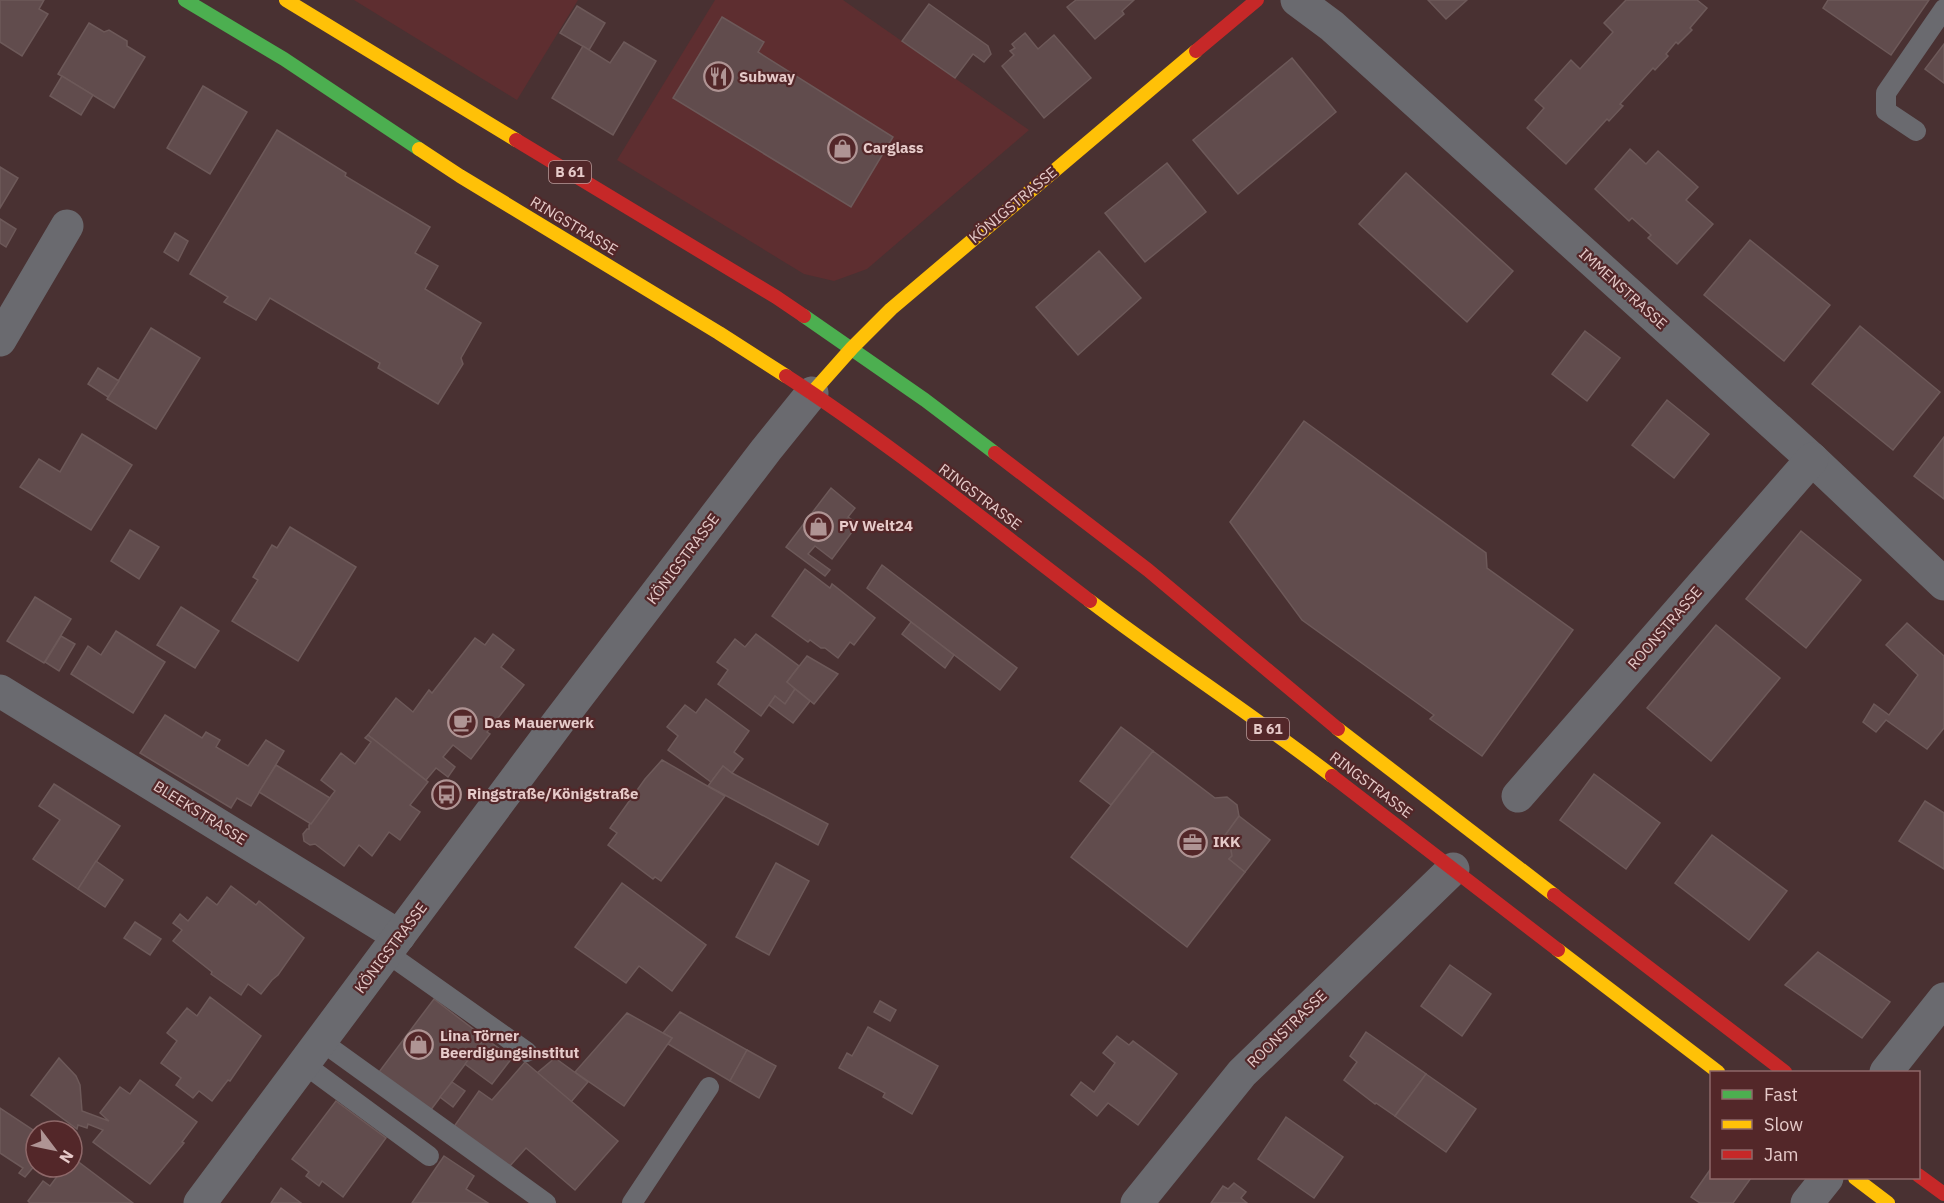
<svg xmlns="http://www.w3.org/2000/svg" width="1944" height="1203" viewBox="0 0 1944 1203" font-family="'IBM Plex Sans',sans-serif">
<rect width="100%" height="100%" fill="#493132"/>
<g fill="#5e2e30">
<polygon points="354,0 578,0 517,100"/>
<polygon points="715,0 843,0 1029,130 867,269 834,281 804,274 617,160"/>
</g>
<g fill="#614c4d" stroke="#6d5959" stroke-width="1.5">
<polygon points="0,0 44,0 39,9 48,14 22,56 0,42"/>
<polygon points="1076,0 1134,0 1122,11 1124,14 1095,39 1067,7"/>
<polygon points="1428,0 1467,0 1446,19"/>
<polygon points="1626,0 1697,0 1707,8 1690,28 1692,30 1678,44 1676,42 1666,54 1668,56 1655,70 1653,68 1620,104 1623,106 1609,121 1607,119 1566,164 1527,128 1544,108 1535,100 1571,60 1580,69 1613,32 1604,23"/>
<polygon points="1828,0 1929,0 1891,55 1823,8"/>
<polygon points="929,4 988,46 991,54 984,62 973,54 955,78 902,41"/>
<polygon points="577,6 605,23 589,50 560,33"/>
<polygon points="722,17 764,42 758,52 893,137 851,207 673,98"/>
<polygon points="89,23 104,32 109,30 127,41 127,46 145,57 114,108 58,74"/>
<polygon points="1025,33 1038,49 1054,35 1091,78 1044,118 1002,66 1014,55 1010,51 1015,48 1012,44"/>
<polygon points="624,42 656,61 613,135 552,98 583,46 610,63"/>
<polygon points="1944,44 1944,83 1925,69"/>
<polygon points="1292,58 1336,112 1238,194 1193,140"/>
<polygon points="62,76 93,95 81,115 50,96"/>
<polygon points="203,86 247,112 210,174 167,148"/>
<polygon points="277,130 346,173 345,176 430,227 415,253 438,266 425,289 481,323 461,358 463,364 438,404 378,368 380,363 270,298 256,320 224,302 228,297 190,274"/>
<polygon points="1630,149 1646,164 1658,151 1698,187 1686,200 1713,224 1677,264 1648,238 1651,235 1632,218 1629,221 1595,189"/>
<polygon points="1167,163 1206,212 1145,262 1105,213"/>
<polygon points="0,167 18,178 0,208"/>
<polygon points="1406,173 1513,271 1467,322 1359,224"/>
<polygon points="0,219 16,229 6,247 0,243"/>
<polygon points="175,233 188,241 178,261 164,252"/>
<polygon points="1750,240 1830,305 1784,361 1704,295"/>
<polygon points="1099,251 1141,298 1078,355 1036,307"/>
<polygon points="1860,326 1940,392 1893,450 1812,384"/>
<polygon points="151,328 200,358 156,429 107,399"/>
<polygon points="1585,331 1620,358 1587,401 1552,374"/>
<polygon points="98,368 119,381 108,397 88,384"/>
<polygon points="1667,400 1709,434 1674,478 1632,445"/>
<polygon points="1304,421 1486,553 1487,568 1573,630 1482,756 1430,719 1434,715 1302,620 1230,522"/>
<polygon points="82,434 132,465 91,530 20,487 39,459 60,472"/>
<polygon points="1944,437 1944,499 1914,476"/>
<polygon points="831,488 855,508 848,517 858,524 832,559 815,546 808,554 830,570 825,576 786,547"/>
<polygon points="290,527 356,567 298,661 232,621 258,580 253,577 272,545 277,548"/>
<polygon points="130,530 159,547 139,579 111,561"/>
<polygon points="1801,531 1861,580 1806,648 1746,599"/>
<polygon points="882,565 1017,668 1000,690 867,588"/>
<polygon points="805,569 830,588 832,584 875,618 854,645 850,642 838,658 825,648 821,648 810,640 808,642 772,616"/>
<polygon points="35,597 71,619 44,663 7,641"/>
<polygon points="181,607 219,631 195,668 157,645"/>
<polygon points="911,622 954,655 945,668 902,634"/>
<polygon points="1907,623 1944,656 1944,728 1927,749 1886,720 1876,732 1863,722 1874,704 1889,715 1918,675 1886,645"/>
<polygon points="1716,625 1780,678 1711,761 1647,708"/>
<polygon points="116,631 165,662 133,713 71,674 88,646 101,655"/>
<polygon points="493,634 514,650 501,667 524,685 487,732 490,734 471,759 453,745 443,757 455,767 448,777 436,768 426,780 368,735 396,698 413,712 429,690 432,693 475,638 485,645"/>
<polygon points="756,634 799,666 787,682 795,689 785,704 775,696 761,716 718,684 728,670 717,662 735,639 745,647"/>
<polygon points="61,636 75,644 59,671 45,662"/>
<polygon points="807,656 838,674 814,704 787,682"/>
<polygon points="795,689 810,701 793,723 769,705 775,696 785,704"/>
<polygon points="706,699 749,731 734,752 743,759 732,773 723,766 711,782 668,750 678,736 667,727 685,705 696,713"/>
<polygon points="165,715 202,738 206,732 220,740 216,747 248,766 266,740 284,751 251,806 237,798 231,808 140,753"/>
<polygon points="1121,727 1153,751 1111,805 1080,781"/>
<polygon points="368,735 428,782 410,805 420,812 400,840 389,832 372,856 359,845 344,866 315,844 310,845 304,841 303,834 307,829 309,829 309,825 335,791 321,780 341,753 355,764 371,742 365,738"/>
<polygon points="1153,751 1215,798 1227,797 1237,805 1239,816 1226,834 1229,836 1232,856 1229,859 1245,872 1187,947 1071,857"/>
<polygon points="662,760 725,796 661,881 655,877 653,879 608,845 617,833 610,828 645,779"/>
<polygon points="276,765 330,798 311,824 259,792"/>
<polygon points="723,766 732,773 828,824 818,845 708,786"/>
<polygon points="1594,774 1660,823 1626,869 1560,820"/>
<polygon points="54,784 120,826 78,889 33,859 60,820 39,806"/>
<polygon points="1925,801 1944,813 1944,869 1899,841"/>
<polygon points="1239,816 1270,840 1245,872 1229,859 1232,856 1229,836 1226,834"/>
<polygon points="1712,835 1787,891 1749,940 1675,883"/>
<polygon points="96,861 123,880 105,907 78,889"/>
<polygon points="776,863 809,881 769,955 736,937"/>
<polygon points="622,883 706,945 672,991 639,966 626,983 575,947"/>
<polygon points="231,886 256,905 259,901 304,938 278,975 272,980 261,994 248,984 241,995 211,974 212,972 173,941 182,930 173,923 180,914 188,921 207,897 217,905"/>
<polygon points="135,922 161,939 150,955 124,938"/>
<polygon points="1818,952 1890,1002 1862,1038 1785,985"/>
<polygon points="1450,965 1491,994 1462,1036 1421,1006"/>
<polygon points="210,997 261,1036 230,1081 228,1080 212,1101 199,1091 193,1098 176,1085 181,1078 161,1063 177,1041 167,1033 187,1008 197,1016"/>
<polygon points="434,999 485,1038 430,1111 379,1072"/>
<polygon points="880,1001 896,1010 890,1021 874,1012"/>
<polygon points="680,1012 747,1050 730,1081 668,1044 672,1038 663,1033"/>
<polygon points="627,1013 672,1038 624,1106 575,1072"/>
<polygon points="868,1027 938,1066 912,1114 883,1097 885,1093 839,1068 847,1053 852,1056"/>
<polygon points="1366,1032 1426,1074 1395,1116 1376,1103 1375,1104 1344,1080 1357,1062 1350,1056"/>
<polygon points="1117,1036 1129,1045 1133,1041 1177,1074 1138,1125 1108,1103 1097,1116 1071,1095 1081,1082 1094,1092 1115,1063 1103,1053"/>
<polygon points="485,1038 512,1058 492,1084 465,1064"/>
<polygon points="747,1050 776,1066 759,1098 730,1081"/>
<polygon points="59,1058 76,1076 80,1085 82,1111 109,1121 100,1113 120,1087 130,1094 140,1080 197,1122 182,1142 184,1143 150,1184 93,1142 103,1130 88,1124 87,1128 78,1125 77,1129 31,1095"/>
<polygon points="555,1058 588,1082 571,1102 537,1073"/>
<polygon points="525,1062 618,1141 575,1190 526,1148 509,1167 453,1128 479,1091 492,1100"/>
<polygon points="1426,1074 1476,1109 1446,1152 1395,1116"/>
<polygon points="452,1082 465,1091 453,1107 440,1097"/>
<polygon points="336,1101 386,1138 343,1197 322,1181 319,1186 306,1176 309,1172 292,1159"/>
<polygon points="0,1108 36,1132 36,1164 25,1177 19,1173 23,1168 0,1153"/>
<polygon points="1286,1117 1343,1157 1314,1198 1258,1159"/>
<polygon points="444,1156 474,1176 466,1189 488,1203 412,1203"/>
<polygon points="72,1157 133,1203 30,1203 28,1201 43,1181 50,1186 64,1167 72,1167"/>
<polygon points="1712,1167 1712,1178 1751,1178 1733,1203 1700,1203 1691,1197"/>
<polygon points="1234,1183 1246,1192 1241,1198 1247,1203 1211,1203 1223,1186 1228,1189"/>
<polygon points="281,1188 301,1203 271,1203"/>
</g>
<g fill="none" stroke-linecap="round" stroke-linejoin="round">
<g stroke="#6a6a6f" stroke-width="20">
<polyline points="1916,131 1886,111 1886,93 1944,9"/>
<polyline points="387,953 527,1052"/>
<polyline points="321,1041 546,1203"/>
<polyline points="304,1064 429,1156"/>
<polyline points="632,1203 709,1087"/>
</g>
<g stroke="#6a6a6f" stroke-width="33">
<polyline points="1297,0 1332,26 1812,459 1944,584"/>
<polyline points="0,340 67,226"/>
<polyline points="0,691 399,936"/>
<polyline points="1518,796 1812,459"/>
<polyline points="1886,1072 1944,999"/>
<polyline points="200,1203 559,721 766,450 812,393"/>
<polyline points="1137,1203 1242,1073 1453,869"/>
<polyline points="1807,1203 1827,1178"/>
</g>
<g stroke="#4caf50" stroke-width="14">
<polyline points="185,0 284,59 419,149"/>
<polyline points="804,316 925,400 995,453"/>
</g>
<g stroke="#ffc107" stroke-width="14">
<polyline points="286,0 516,140"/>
<polyline points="419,149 460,176 719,333 786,376"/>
<polyline points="812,393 852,348 891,309 1196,51"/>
<path d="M1090,601c79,60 163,114 242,175"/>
<polyline points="1338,729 1554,895"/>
<polyline points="1558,950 1718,1072"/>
<polyline points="1855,1178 1888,1203"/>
</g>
<g stroke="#c62828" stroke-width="14">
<polyline points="1196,51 1257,0"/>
<polyline points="516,140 776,297 804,316"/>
<path d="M786,376c105,68 204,149 304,225"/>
<polyline points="995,453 1148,570 1338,729"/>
<polyline points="1332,776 1558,950"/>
<polyline points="1554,895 1785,1072"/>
<polyline points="1918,1175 1944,1194"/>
</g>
</g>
<defs>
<symbol id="restaurant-ring" viewBox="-11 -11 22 22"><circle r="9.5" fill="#532729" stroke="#af9494" stroke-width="1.5"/><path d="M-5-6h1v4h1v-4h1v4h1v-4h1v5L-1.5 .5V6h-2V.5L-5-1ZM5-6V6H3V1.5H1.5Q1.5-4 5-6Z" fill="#af9494"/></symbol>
<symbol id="shop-ring" viewBox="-11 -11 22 22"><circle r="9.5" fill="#532729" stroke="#af9494" stroke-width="1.5"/><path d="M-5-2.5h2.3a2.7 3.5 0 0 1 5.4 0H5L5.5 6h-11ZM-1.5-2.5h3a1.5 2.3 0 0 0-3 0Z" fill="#af9494"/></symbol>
<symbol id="cafe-ring" viewBox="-11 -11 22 22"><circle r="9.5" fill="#532729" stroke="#af9494" stroke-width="1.5"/><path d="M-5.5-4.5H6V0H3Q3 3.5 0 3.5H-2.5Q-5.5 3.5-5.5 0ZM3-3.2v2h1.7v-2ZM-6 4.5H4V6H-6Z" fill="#af9494"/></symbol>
<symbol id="bus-ring" viewBox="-11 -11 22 22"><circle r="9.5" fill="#532729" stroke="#af9494" stroke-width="1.5"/><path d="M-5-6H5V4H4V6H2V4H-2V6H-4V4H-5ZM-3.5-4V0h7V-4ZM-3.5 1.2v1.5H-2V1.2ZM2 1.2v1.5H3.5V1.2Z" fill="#af9494"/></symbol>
<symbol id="office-ring" viewBox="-11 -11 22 22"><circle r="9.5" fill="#532729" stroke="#af9494" stroke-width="1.5"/><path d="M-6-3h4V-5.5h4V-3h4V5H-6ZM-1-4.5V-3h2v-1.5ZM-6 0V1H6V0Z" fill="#af9494"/></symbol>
</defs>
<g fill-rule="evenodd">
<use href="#restaurant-ring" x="702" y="60" width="33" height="33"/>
<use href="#shop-ring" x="826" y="132" width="33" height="33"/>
<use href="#shop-ring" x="802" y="510" width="33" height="33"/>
<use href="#cafe-ring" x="446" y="706" width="33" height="33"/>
<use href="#bus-ring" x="430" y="778" width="33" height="33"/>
<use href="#office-ring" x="1176" y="826" width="33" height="33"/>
<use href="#shop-ring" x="402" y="1028" width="33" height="33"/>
</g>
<g text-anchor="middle" stroke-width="4.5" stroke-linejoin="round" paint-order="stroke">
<g fill="#532729" stroke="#ba9999" stroke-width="1.5">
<rect x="549" y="161" width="42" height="22" rx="4.5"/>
<rect x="1247" y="718" width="42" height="22" rx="4.5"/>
</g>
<g font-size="14" font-weight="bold" fill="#e6cac9">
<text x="570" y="177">B 61</text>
<text x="1268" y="734">B 61</text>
</g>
<g font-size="15" font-weight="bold" fill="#e6cac9" stroke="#532729" text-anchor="start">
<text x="739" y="82">Subway</text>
<text x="863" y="153">Carglass</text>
<text x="839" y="531">PV Welt24</text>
<text x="484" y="728">Das Mauerwerk</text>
<text x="467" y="799">Ringstraße/Königstraße</text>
<text x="1213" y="847">IKK</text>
<text x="440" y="1041">Lina Törner<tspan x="440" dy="17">Beerdigungsinstitut</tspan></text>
</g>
<g font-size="15" fill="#e6cac9" stroke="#532729">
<text transform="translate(1013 205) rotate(-40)" y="5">KÖNIGSTRASSE</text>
<text transform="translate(574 226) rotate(31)" y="5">RINGSTRASSE</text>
<text transform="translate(1623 289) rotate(42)" y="5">IMMENSTRASSE</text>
<text transform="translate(980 497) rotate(37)" y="5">RINGSTRASSE</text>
<text transform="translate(683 559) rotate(-53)" y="5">KÖNIGSTRASSE</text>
<text transform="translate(1665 628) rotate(-49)" y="5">ROONSTRASSE</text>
<text transform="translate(1371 785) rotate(37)" y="5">RINGSTRASSE</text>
<text transform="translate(200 813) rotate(32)" y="5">BLEEKSTRASSE</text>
<text transform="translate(391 948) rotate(-53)" y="5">KÖNIGSTRASSE</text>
<text transform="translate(1287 1029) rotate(-44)" y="5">ROONSTRASSE</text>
</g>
</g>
<rect x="1710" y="1071" width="210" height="108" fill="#532729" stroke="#8e6869" stroke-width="1.5"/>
<rect x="1722" y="1090" width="30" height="9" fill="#4caf50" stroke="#8e6869" stroke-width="1.5"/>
<text x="1764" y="1101" font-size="18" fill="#e6cac9">Fast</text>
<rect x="1722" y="1120" width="30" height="9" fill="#ffc107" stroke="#8e6869" stroke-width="1.5"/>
<text x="1764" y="1131" font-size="18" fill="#e6cac9">Slow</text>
<rect x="1722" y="1150" width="30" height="9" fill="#c62828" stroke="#8e6869" stroke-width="1.5"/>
<text x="1764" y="1161" font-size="18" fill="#e6cac9">Jam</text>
<g transform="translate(54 1149) rotate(122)"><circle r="28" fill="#532729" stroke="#8e6869" stroke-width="1.5"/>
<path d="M0-4.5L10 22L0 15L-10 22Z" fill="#af9494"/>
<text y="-9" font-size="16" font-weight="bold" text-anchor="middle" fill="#e6cac9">N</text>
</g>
</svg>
